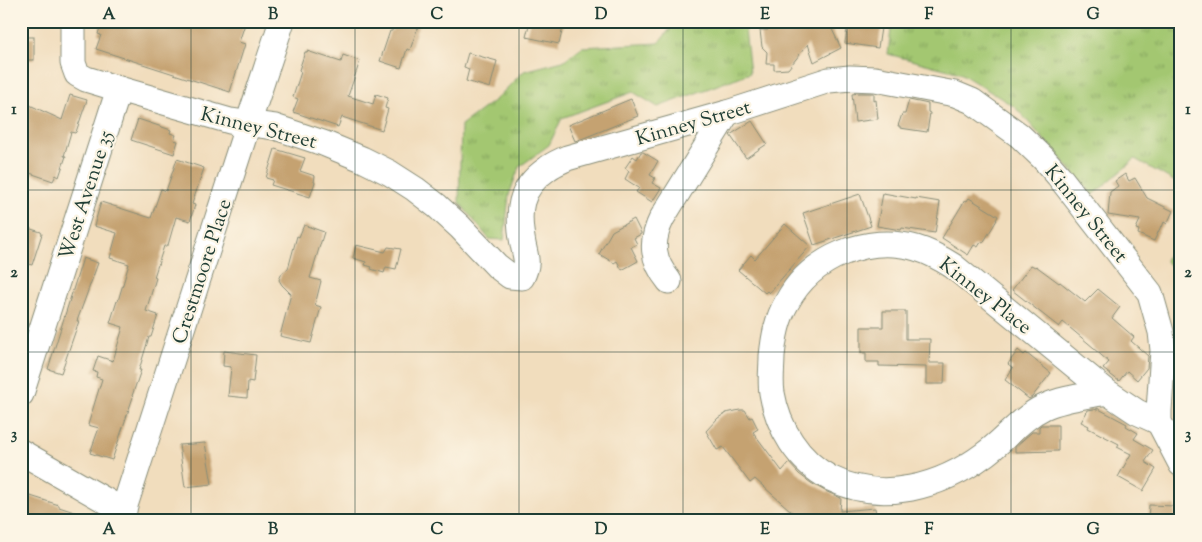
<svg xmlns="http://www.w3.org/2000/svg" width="1202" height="542" viewBox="0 0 1202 542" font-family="'Sorts Mill Goudy',serif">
<defs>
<pattern id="grass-tufts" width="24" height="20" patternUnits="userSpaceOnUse" patternTransform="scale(1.25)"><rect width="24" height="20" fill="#a3c771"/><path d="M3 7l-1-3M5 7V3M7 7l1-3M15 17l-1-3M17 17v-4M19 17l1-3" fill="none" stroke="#84a35e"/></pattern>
</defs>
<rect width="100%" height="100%" fill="#fcf5e5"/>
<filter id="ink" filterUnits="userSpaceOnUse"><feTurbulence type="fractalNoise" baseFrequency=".02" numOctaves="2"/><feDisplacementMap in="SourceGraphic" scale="10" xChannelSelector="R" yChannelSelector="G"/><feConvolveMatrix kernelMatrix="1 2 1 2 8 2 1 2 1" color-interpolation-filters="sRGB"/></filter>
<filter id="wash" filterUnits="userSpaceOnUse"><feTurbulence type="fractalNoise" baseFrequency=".0096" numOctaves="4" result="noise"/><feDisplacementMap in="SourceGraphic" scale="20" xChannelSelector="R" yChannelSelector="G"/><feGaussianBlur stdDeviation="1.12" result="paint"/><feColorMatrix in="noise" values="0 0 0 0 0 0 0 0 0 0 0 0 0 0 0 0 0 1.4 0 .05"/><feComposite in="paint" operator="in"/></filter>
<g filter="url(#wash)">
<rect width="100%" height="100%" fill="#f1ddbd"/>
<g fill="url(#grass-tufts)" stroke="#618252">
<polygon points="676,21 759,21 745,29 750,73 658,107 633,92 562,118 549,145 519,167 509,195 504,240 489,239 459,202 461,125 495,100 524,71 563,61 582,47 659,43"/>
<polygon points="892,21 1181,21 1181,185 1135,159 1093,195 1015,107 960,73 888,54"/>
<polygon points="1181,235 1181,279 1165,260"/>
</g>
<g id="blocks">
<g fill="#c5a271">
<polygon points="102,21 246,21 239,42 245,44 230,92 96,49 101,35 98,34"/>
<polygon points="397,21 420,21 410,50 407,49 401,68 380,61 390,31 392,31 393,28 395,29"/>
<polygon points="530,21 557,21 564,23 559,44 526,37"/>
<polygon points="801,21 828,21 841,48 814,62 808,44 788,69 774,70 774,64 766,64 767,52 762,47 760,30 768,30 767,24 771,25 771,23 803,27"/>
<polygon points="848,21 882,21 878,48 845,43"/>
<rect x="21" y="37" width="13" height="23"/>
<polygon points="307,51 341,62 343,55 360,61 348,96 373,104 376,94 388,98 385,108 388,109 382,130 342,117 338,127 293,112 298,99 293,97 301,72 299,70 305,52 307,52"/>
<polygon points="468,53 497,61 490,88 466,81 469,69 464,67"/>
<polygon points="859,93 874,93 874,101 876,100 878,119 855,122 852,94"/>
<polygon points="70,95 87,100 76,132 75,133 71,132 64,156 66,156 59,177 56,175 53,181 21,170 21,101 62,120"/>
<polygon points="631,99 638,116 584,138 575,141 568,125"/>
<polygon points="909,100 928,104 928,112 930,113 927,132 900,128 900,126 898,126 902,114 905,114"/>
<polygon points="138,119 171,130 170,133 176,135 174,140 178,141 174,154 131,140"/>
<polygon points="752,121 767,144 746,158 730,135"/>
<polygon points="275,149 305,158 300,171 315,176 314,182 315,182 310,197 271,185 273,180 266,178"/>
<polygon points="641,152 643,152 658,161 650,175 655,178 652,183 661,188 652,202 636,192 639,188 625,179 629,171 625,168 633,156 637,159"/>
<polygon points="177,159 204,168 192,204 195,205 190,221 176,217 168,245 166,245 166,246 164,246 154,277 156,278 146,311 158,315 151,337 149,337 139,370 141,370 132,396 133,397 112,460 90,453 99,428 88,425 102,379 96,377 97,372 93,371 98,356 113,361 123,327 110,323 117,301 118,301 129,264 110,258 117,233 94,226 101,202 151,218 161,189 166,191"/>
<polygon points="1125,174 1129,181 1135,178 1147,198 1173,211 1167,224 1164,222 1162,227 1161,226 1154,241 1138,234 1139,230 1136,229 1140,220 1108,215 1110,192 1118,186 1115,181"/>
<polygon points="883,193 916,199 916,198 940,202 935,233 902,228 901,230 877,226"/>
<polygon points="860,194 871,226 814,245 803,213"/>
<polygon points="969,198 998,216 996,220 997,220 983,243 981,242 978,247 974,245 968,255 942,238 965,200 967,201"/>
<polygon points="634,219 641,233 641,234 634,238 637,244 631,247 638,261 622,270 617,261 614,263 599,254 612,231"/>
<polygon points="785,224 810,246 769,293 767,291 765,293 738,270 751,255 755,259"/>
<polygon points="304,225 324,232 310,278 321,281 315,305 321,307 311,343 280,336 291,294 282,285 279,280 282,273 288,269 297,236 299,237"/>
<polygon points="21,226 41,232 42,234 32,265 21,262"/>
<polygon points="356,245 385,252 388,247 401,249 396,269 386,267 384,273 371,269 372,267 365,265 366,262 353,258"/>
<polygon points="83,258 98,263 77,321 79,321 61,373 48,369"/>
<polygon points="1031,265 1035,267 1036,266 1059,283 1060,282 1085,302 1098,289 1120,307 1112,318 1134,337 1131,341 1148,356 1147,368 1137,380 1127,371 1119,381 1103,369 1109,362 1093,348 1094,348 1063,322 1059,327 1012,290"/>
<polygon points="883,311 906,311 906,339 930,339 929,363 945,363 944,384 926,384 926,367 879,366 879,362 866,362 866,353 861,353 861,327 883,327"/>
<polygon points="1018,350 1024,355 1026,353 1051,373 1032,397 1029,399 1005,380 1013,368 1008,364"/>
<polygon points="224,351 256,355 253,382 248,381 247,398 228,396 231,367 223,366"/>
<polygon points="1097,408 1127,424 1126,426 1138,433 1134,439 1153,450 1145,462 1156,469 1143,491 1118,477 1131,454 1117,447 1119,444 1088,428 1089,426 1081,422 1088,410 1094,409 1097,410"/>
<polygon points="740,410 745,410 750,418 752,417 758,429 753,432 782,471 789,463 799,474 811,483 825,491 841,498 840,511 875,508 877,521 808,521 799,518 755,479 750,483 723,447 717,450 706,431 718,418 726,413"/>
<polygon points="1041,425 1058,425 1058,451 1015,452 1015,447 1032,432 1039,432 1039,427"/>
<polygon points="205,443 212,484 185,487 179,445"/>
<polygon points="21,493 59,505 59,507 92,518 92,521 21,521"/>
<polygon points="1149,505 1175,506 1175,521 1148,521"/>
</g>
</g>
</g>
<g filter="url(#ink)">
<use href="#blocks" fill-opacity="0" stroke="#888d78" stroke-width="1"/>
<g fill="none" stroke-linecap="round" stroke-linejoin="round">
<defs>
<g id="minor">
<path d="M119,89l111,32 45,6 48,16 39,16 28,14 25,16 22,17 23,21 37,39 13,10 12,1c7,-15 4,-18 1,-33 -6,-32 -5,-55 24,-75 6,-5 14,-8 20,-11l160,-45 102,-33 21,-2 25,1 80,15 17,7 47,34 24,23 15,17 92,118 11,39 2,18 -4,61v11l22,42"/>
<path d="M669,281c-17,-21 -19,-39 -7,-63l65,-105"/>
<path d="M1107,392c-21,4 -44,6 -63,15 -23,11 -38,32 -59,47 -44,33 -103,50 -155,24 -32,-17 -52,-50 -58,-85 -2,-12 0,-25 0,-37 2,-19 5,-37 15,-54 24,-45 81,-68 129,-54 14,4 26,11 37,18l154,126 30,20 22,10"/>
<polyline points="21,394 119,89 86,79 77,74 73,63 73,21"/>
<polyline points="21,452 124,511"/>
<polyline points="120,521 248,124 282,21"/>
</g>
</defs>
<use href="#minor" stroke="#888d78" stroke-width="27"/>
<use href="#minor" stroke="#fff" stroke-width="25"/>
</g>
</g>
<path fill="none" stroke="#1f3d34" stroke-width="1" stroke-opacity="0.55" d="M191,21v500M355,21v500M519,21v500M683,21v500M847,21v500M1011,21v500M21,190h1160M21,352h1160"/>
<g text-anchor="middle" stroke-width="4.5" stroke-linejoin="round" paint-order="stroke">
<g font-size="20" fill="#1f3d34" stroke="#fcf5e5">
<text transform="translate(693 122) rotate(-16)" y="7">Kinney Street</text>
<text transform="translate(259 127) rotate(14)" y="7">Kinney Street</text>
<text transform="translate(85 195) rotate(-72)" y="7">West Avenue 35</text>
<text transform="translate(1087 213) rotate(51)" y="7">Kinney Street</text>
<text transform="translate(201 271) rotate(-72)" y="7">Crestmoore Place</text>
<text transform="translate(986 295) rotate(38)" y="7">Kinney Place</text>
</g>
</g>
<rect width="1202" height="542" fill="none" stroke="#fcf5e5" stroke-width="55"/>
<rect x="28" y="28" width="1146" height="486" fill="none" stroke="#1f3d34" stroke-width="2"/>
<g font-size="16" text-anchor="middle" font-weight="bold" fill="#1f3d34">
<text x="109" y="19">A</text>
<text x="273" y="19">B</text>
<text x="437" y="19">C</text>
<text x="601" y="19">D</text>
<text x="765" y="19">E</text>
<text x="929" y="19">F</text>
<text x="1093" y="19">G</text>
<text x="14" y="114">1</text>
<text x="1188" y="114">1</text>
<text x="14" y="277">2</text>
<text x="1188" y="277">2</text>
<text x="14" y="439">3</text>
<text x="1188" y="439">3</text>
<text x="109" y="534">A</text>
<text x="273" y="534">B</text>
<text x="437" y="534">C</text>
<text x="601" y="534">D</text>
<text x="765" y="534">E</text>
<text x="929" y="534">F</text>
<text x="1093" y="534">G</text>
</g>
</svg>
